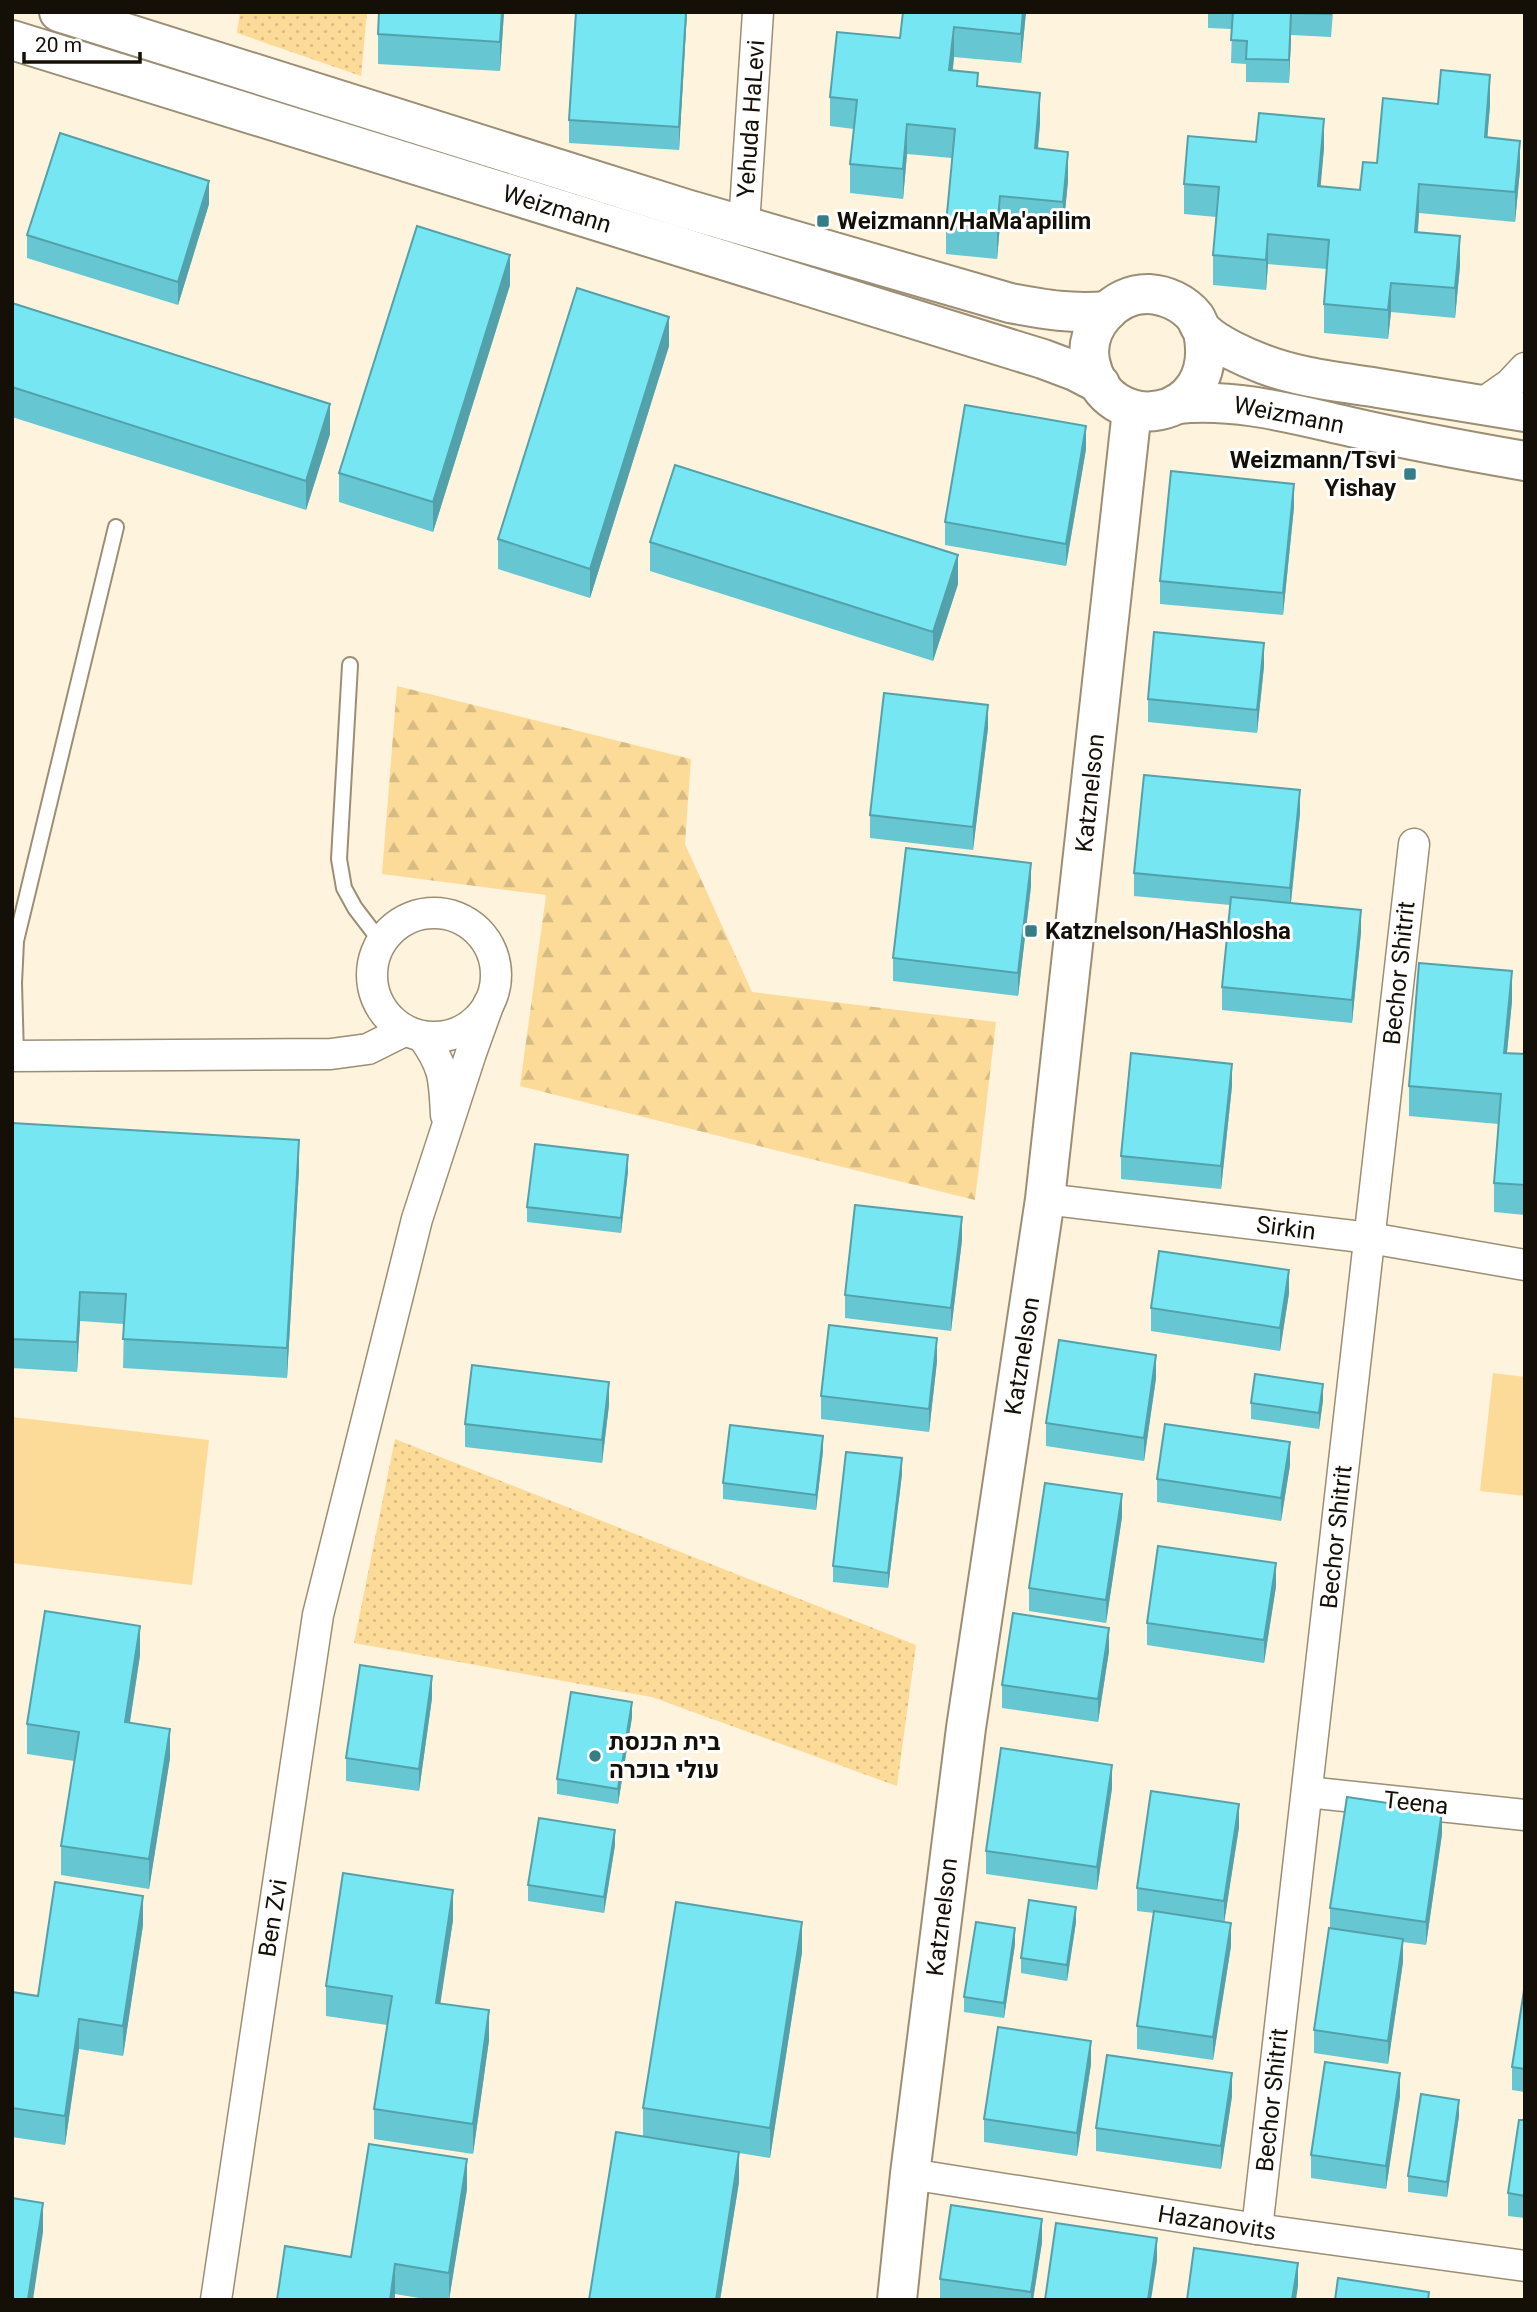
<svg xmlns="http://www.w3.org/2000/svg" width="1537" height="2312" viewBox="0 0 1537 2312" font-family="Roboto,Heebo,sans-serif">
<defs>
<pattern id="forest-firs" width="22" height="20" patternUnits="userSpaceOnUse" patternTransform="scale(1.75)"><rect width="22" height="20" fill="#fcdb98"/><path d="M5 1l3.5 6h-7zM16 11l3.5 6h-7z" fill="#d7bb82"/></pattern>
<pattern id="park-dots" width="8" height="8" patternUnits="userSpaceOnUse" patternTransform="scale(1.75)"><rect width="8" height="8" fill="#fcdb98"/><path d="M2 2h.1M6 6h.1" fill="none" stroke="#d7bb82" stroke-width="1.8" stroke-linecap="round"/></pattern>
</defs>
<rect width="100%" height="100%" fill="#fef3dd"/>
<g fill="#fcdb98">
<polygon points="1493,1373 1525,1377 1525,1496 1480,1491"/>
<polygon points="12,1417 209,1440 192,1585 12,1563"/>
</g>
<polygon fill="url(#forest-firs)" points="397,686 691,759 685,844 752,992 996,1022 975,1200 520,1086 546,895 382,874"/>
<g fill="url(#park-dots)">
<polygon points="240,12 367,12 361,76 237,33"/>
<polygon points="395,1439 916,1645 897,1786 652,1697 354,1643"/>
</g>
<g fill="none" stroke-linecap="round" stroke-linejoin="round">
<defs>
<g id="lane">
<polyline points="350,665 339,859 344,888 355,908 381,942"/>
<polyline points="16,1056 14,983 16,941 116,527"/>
</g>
<g id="street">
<polyline points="744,225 758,12"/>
<polyline points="1480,405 1510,384 1525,368"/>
<circle cx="434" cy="975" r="62"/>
<path d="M423,1037c22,31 21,42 23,78"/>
<polyline points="12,1056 331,1054 368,1049 404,1031"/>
<polyline points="1045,1199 1370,1238 1525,1265"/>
<polyline points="1307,1792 1525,1815"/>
<polyline points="910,2174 1257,2229 1525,2266"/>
<polyline points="1257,2229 1414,844"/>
<polyline points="216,2300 318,1615 417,1219 471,1053 489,1003"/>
</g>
<g id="secondary">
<path d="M59,12l627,197 324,94c37,7 61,11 98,8"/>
<polyline points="12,40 1043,359 1075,371 1100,384"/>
<path d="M1203,332c19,92 -98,107 -113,29 -6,-34 24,-68 59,-67 17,1 35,9 46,23 3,4 4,10 8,14 12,13 44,27 60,33 36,14 77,18 115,24 49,8 98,16 147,24"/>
<path d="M1177,404c60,-6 116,10 174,23 57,13 116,24 174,34"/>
<polyline points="897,2300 910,2174 966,1728 1045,1199 1132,410"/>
</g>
</defs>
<use href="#lane" stroke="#9b8e75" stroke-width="18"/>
<use href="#street" stroke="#9b8e75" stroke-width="33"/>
<use href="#secondary" stroke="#9b8e75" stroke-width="42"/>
<use href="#lane" stroke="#fff" stroke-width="14"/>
<use href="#street" stroke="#fff" stroke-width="30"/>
<use href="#secondary" stroke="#fff" stroke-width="38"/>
</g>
<g fill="#66c6d1">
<polygon points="504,12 500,71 378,64 378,34"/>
<polygon points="687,12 679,150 569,143 569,120"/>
<polygon points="1026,12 1021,63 954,57 953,70 978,87 1040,123 1038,149 1068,181 1063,231 1000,225 997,259 946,254 946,224 952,158 907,154 903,199 850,193 850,164 854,129 830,126 830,97 900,38"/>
<polygon points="1208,12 1333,12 1331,37 1291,35 1289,83 1246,82 1246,64 1231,63 1232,29 1208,28"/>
<polygon points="1438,104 1490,105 1487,137 1520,170 1515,222 1419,213 1418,232 1460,266 1455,318 1391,312 1388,339 1324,333 1324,304 1327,269 1268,264 1266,290 1213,285 1213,255 1216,217 1184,214 1184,184 1324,148 1320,186 1360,190 1377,163"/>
<polygon points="209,204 178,305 27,258 27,235"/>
<polygon points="510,285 433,532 339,502 339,473"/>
<polygon points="12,303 330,434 306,510 12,417"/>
<polygon points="669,346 590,598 498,569 498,539"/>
<polygon points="1086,449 1066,566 945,545 945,522"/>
<polygon points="1294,507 1283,615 1160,604 1160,581"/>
<polygon points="650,542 958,584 933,661 650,571"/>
<polygon points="1264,666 1257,733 1148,722 1148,699"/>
<polygon points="988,728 973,850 870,838 870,815"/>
<polygon points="1300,813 1291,903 1361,932 1352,1023 1222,1010 1222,987 1230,905 1134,896 1134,873"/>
<polygon points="1031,886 1018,996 893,981 893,958"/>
<polygon points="1512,1001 1507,1053 1525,1054 1525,1215 1494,1212 1494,1183 1498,1124 1409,1116 1409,1086"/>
<polygon points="1232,1086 1221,1189 1121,1179 1121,1156"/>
<polygon points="12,1123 299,1170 287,1378 123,1368 124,1324 80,1321 77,1372 12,1368"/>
<polygon points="628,1171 621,1233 527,1222 527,1207"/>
<polygon points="962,1240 951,1331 845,1318 845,1295"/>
<polygon points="1289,1293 1280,1351 1151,1331 1151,1308"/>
<polygon points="937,1361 929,1432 821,1419 821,1396"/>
<polygon points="1156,1378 1144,1461 1046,1446 1046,1423"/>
<polygon points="1323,1400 1319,1429 1251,1419 1251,1403"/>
<polygon points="609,1405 602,1463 465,1447 465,1424"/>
<polygon points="823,1451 816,1510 723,1499 723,1483"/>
<polygon points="1290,1465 1281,1521 1157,1502 1157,1479"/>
<polygon points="902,1474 888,1588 833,1582 833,1566"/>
<polygon points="1122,1517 1106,1623 1029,1611 1029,1588"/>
<polygon points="1276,1586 1264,1663 1147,1645 1147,1623"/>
<polygon points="1109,1651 1098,1722 1002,1708 1002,1685"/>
<polygon points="140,1655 130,1723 170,1758 149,1889 61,1875 61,1846 74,1761 27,1754 27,1724"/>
<polygon points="432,1698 419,1791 346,1781 346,1758"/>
<polygon points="632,1717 618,1804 557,1794 557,1779"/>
<polygon points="1112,1788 1097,1890 986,1874 986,1851"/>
<polygon points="1239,1827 1224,1922 1231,1946 1213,2060 1137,2049 1137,2026 1154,1913 1137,1911 1137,1888"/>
<polygon points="1442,1834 1426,1945 1403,1942 1403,1962 1388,2064 1314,2053 1314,2030 1330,1928 1330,1908"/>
<polygon points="615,1845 604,1913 528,1901 528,1885"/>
<polygon points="453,1920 440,2003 489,2040 473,2154 374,2139 374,2109 387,2025 326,2016 326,1986"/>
<polygon points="1076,1922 1067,1981 1021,1973 1021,1958"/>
<polygon points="143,1925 123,2056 79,2049 65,2145 12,2137 12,1992 38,1996"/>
<polygon points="1015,1944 1004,2018 964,2012 964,1997"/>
<polygon points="802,1952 770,2158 739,2153 739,2182 720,2300 589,2300 643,2136 643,2108"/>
<polygon points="1525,1984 1525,2092 1512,2090 1512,2067"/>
<polygon points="1091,2064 1077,2156 984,2142 984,2119"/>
<polygon points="1232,2096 1221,2169 1096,2151 1096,2128"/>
<polygon points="1400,2096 1386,2189 1311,2178 1311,2155"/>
<polygon points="1459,2116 1447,2197 1408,2192 1408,2176"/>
<polygon points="1525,2120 1525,2218 1508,2216 1508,2193"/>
<polygon points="467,2189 449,2300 431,2300 395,2294 395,2300 277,2300"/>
<polygon points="1042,2242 1033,2300 940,2300 940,2279"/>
</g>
<g fill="#53a1aa">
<polygon points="502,12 504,12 500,71 500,42"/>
<polygon points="686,12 687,12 679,150 679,127"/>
<polygon points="1023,12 1026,12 1021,63 1021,34"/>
<polygon points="1291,13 1291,35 1289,83 1289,60"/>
<polygon points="954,27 954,57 949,99 949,70"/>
<polygon points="1490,75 1490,105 1485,167 1485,137"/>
<polygon points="1040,93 1040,123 1035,178 1035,148"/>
<polygon points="1324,119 1324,148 1318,216 1318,186"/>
<polygon points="907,124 907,154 903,199 903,169"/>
<polygon points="1520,141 1520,170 1515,222 1515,192"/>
<polygon points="1068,152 1068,181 1063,231 1063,202"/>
<polygon points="209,181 209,204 178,305 178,282"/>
<polygon points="1419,184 1419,213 1415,262 1415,232"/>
<polygon points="1000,196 1000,225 997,259 997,230"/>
<polygon points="1268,234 1268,264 1266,290 1266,260"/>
<polygon points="1460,236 1460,266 1455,318 1455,288"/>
<polygon points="510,255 510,285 433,532 433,502"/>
<polygon points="1391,283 1391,312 1388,339 1388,310"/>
<polygon points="669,317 669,346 590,598 590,569"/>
<polygon points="330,404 330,434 306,510 306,481"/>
<polygon points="1086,426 1086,449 1066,566 1066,544"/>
<polygon points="1294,484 1294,507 1283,615 1283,593"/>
<polygon points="958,555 958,584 933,661 933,632"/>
<polygon points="1264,643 1264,666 1257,733 1257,710"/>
<polygon points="988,705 988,728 973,850 973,827"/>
<polygon points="1300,790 1300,813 1290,911 1290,888"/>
<polygon points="1031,863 1031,886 1018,996 1018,973"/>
<polygon points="1361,910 1361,932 1352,1023 1352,1000"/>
<polygon points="1512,971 1512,1001 1504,1082 1504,1053"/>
<polygon points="1232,1064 1232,1086 1221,1189 1221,1166"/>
<polygon points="299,1140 299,1170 287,1378 287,1348"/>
<polygon points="628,1155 628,1171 621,1233 621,1218"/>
<polygon points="962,1217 962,1240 951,1331 951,1308"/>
<polygon points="1289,1270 1289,1293 1280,1351 1280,1328"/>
<polygon points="80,1292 80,1321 77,1372 77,1342"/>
<polygon points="937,1338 937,1361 929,1432 929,1409"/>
<polygon points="1156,1355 1156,1378 1144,1461 1144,1438"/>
<polygon points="609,1382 609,1405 602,1463 602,1440"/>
<polygon points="1323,1384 1323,1400 1319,1429 1319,1413"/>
<polygon points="823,1436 823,1451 816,1510 816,1495"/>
<polygon points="1290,1442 1290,1465 1281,1521 1281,1498"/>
<polygon points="902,1458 902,1474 888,1588 888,1573"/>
<polygon points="1122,1494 1122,1517 1106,1623 1106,1600"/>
<polygon points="1276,1563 1276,1586 1264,1663 1264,1640"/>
<polygon points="140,1626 140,1655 125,1752 125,1722"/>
<polygon points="1109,1628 1109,1651 1098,1722 1098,1699"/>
<polygon points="432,1676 432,1698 419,1791 419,1769"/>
<polygon points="632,1702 632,1717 618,1804 618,1789"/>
<polygon points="170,1729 170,1758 149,1889 149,1859"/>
<polygon points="1112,1765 1112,1788 1097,1890 1097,1867"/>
<polygon points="1239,1804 1239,1827 1224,1924 1224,1901"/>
<polygon points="1442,1811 1442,1834 1426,1945 1426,1922"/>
<polygon points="615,1830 615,1845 604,1913 604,1897"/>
<polygon points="453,1890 453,1920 436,2032 436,2003"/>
<polygon points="143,1896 143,1925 123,2056 123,2026"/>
<polygon points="1076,1907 1076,1922 1067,1981 1067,1965"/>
<polygon points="802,1922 802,1952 770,2158 770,2128"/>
<polygon points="1231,1923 1231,1946 1213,2060 1213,2037"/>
<polygon points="1015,1928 1015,1944 1004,2018 1004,2003"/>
<polygon points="1403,1939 1403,1962 1388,2064 1388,2041"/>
<polygon points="489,2010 489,2040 473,2154 473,2124"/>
<polygon points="79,2019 79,2049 65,2145 65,2116"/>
<polygon points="1091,2041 1091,2064 1077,2156 1077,2133"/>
<polygon points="1232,2073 1232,2096 1221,2169 1221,2146"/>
<polygon points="1400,2073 1400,2096 1386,2189 1386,2166"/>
<polygon points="1459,2100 1459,2116 1447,2197 1447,2182"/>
<polygon points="739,2152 739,2182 720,2300 716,2300"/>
<polygon points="467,2159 467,2189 449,2300 449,2273"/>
<polygon points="43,2203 43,2232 33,2300 28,2300"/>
<polygon points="1042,2219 1042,2242 1033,2300 1031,2300 1031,2292"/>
<polygon points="1157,2238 1157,2261 1151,2300 1148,2300"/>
<polygon points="1298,2263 1298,2286 1296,2300 1292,2300"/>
<polygon points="395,2264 395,2300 390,2300"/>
</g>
<g fill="#77e6f3" stroke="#53a1aa" stroke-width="2">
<polygon points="379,12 502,12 500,42 378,34"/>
<polygon points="576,12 686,12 679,127 569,120"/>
<polygon points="903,12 1023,12 1021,34 954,27 949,70 978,73 977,86 1040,93 1035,148 1068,152 1063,202 1000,196 997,230 946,224 955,129 907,124 903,169 850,164 857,100 830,97 837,32 900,38"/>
<polygon points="1233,12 1331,12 1331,14 1291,13 1289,60 1246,59 1247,41 1231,40"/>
<polygon points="1441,70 1490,75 1485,137 1520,141 1515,192 1419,184 1415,232 1460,236 1455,288 1391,283 1388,310 1324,304 1329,240 1268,234 1266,260 1213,255 1219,187 1184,184 1188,136 1256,142 1259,113 1324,119 1318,186 1360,190 1363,162 1377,163 1383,98 1438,104"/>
<polygon points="60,133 209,181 178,282 27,235"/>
<polygon points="417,226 510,255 433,502 339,473"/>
<polygon points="577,288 669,317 590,569 498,539"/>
<polygon points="12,303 330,404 306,481 12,387"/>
<polygon points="965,405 1086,426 1066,544 945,522"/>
<polygon points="675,465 958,555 933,632 650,542"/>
<polygon points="1171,471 1294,484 1283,593 1160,581"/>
<polygon points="1154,632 1264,643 1257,710 1148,699"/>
<polygon points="884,693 988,705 973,827 870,815"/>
<polygon points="1144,775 1300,790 1290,888 1134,873"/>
<polygon points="906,848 1031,863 1018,973 893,958"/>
<polygon points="1231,897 1361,910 1352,1000 1222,987"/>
<polygon points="1419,963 1512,971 1504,1053 1525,1054 1525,1185 1494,1183 1501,1094 1409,1086"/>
<polygon points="1131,1053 1232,1064 1221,1166 1121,1156"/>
<polygon points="12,1123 299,1140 287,1348 123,1339 126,1294 80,1292 77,1342 12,1339"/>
<polygon points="535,1144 628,1155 621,1218 527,1207"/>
<polygon points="855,1205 962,1217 951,1308 845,1295"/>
<polygon points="1159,1251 1289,1270 1280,1328 1151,1308"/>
<polygon points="829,1325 937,1338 929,1409 821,1396"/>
<polygon points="1059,1340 1156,1355 1144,1438 1046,1423"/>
<polygon points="472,1365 609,1382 602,1440 465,1424"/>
<polygon points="1255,1374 1323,1384 1319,1413 1251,1403"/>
<polygon points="1165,1424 1290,1442 1281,1498 1157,1479"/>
<polygon points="730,1425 823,1436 816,1495 723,1483"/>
<polygon points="846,1452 902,1458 888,1573 833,1566"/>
<polygon points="1045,1483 1122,1494 1106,1600 1029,1588"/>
<polygon points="1158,1546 1276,1563 1264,1640 1147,1623"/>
<polygon points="45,1611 140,1626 125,1722 170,1729 149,1859 61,1846 79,1732 27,1724"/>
<polygon points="1013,1613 1109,1628 1098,1699 1002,1685"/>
<polygon points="360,1665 432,1676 419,1769 346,1758"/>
<polygon points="571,1692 632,1702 618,1789 557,1779"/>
<polygon points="1001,1748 1112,1765 1097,1867 986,1851"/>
<polygon points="1151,1791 1239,1804 1224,1901 1137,1888"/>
<polygon points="1347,1797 1442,1811 1426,1922 1330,1908"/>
<polygon points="539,1818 615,1830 604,1897 528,1885"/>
<polygon points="343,1873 453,1890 436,2003 489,2010 473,2124 374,2109 392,1996 326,1986"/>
<polygon points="55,1882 143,1896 123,2026 79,2019 65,2116 12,2108 12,1992 38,1996"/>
<polygon points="1029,1900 1076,1907 1067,1965 1021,1958"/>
<polygon points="676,1902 802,1922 770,2128 643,2108"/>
<polygon points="1154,1911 1231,1923 1213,2037 1137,2026"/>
<polygon points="976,1922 1015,1928 1004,2003 964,1997"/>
<polygon points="1329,1928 1403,1939 1388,2041 1314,2030"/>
<polygon points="1525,1984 1525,2069 1512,2067"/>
<polygon points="998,2027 1091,2041 1077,2133 984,2119"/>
<polygon points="1107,2055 1232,2073 1221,2146 1096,2128"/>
<polygon points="1325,2062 1400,2073 1386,2166 1311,2155"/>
<polygon points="1421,2094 1459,2100 1447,2182 1408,2176"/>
<polygon points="1519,2120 1525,2120 1525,2196 1508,2193"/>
<polygon points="616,2132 739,2152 716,2300 589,2300"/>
<polygon points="369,2144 467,2159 449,2273 395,2264 390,2300 277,2300 285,2246 351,2257"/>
<polygon points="12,2198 43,2203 28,2299 33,2300 12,2300"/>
<polygon points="951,2205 1042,2219 1031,2292 940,2279"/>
<polygon points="1056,2223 1157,2238 1148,2300 1045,2300"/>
<polygon points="1194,2248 1298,2263 1292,2300 1187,2300"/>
<polygon points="1338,2278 1429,2292 1428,2300 1335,2300"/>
</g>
<g fill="#367e86" stroke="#fff" stroke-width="2.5">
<rect x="816" y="214" width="14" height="14" rx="3.5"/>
<rect x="1403" y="467" width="14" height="14" rx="3.5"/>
<rect x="1024" y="924" width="14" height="14" rx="3.5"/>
<circle cx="595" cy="1756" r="7"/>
</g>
<g text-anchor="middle" stroke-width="6" stroke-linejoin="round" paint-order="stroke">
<g font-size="24" fill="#151007" stroke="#fff">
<text transform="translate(751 119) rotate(-86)" y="8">Yehuda HaLevi</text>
<text transform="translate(557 209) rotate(17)" y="8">Weizmann</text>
<text transform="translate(1289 415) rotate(11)" y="8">Weizmann</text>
<text transform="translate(1090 793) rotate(-84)" y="8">Katznelson</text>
<text transform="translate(1399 973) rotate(-84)" y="8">Bechor Shitrit</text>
<text transform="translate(1286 1228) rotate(7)" y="8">Sirkin</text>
<text transform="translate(1022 1356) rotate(-81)" y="8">Katznelson</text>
<text transform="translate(1336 1537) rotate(-84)" y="8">Bechor Shitrit</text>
<text transform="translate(1416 1803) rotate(6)" y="8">Teena</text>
<text transform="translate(942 1917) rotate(-83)" y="8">Katznelson</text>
<text transform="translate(273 1918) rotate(-81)" y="8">Ben Zvi</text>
<text transform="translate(1272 2100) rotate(-84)" y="8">Bechor Shitrit</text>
<text transform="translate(1217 2223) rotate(9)" y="8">Hazanovits</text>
</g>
<g font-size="24" font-weight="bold" fill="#151007" stroke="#fff" text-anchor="start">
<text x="837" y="229">Weizmann/HaMa'apilim</text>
<text x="1396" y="468" text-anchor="end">Weizmann/Tsvi<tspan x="1396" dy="28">Yishay</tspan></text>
<text x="1045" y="939">Katznelson/HaShlosha</text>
<text x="609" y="1750">בית הכנסת<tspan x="609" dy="28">עולי בוכרה</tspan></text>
</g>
</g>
<rect width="1537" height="2312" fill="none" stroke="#151007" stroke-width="28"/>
<path d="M24 52v10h116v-10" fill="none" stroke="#151007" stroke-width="3.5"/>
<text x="35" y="52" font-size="21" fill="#151007" stroke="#ffffff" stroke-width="5" paint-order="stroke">20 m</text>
</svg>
